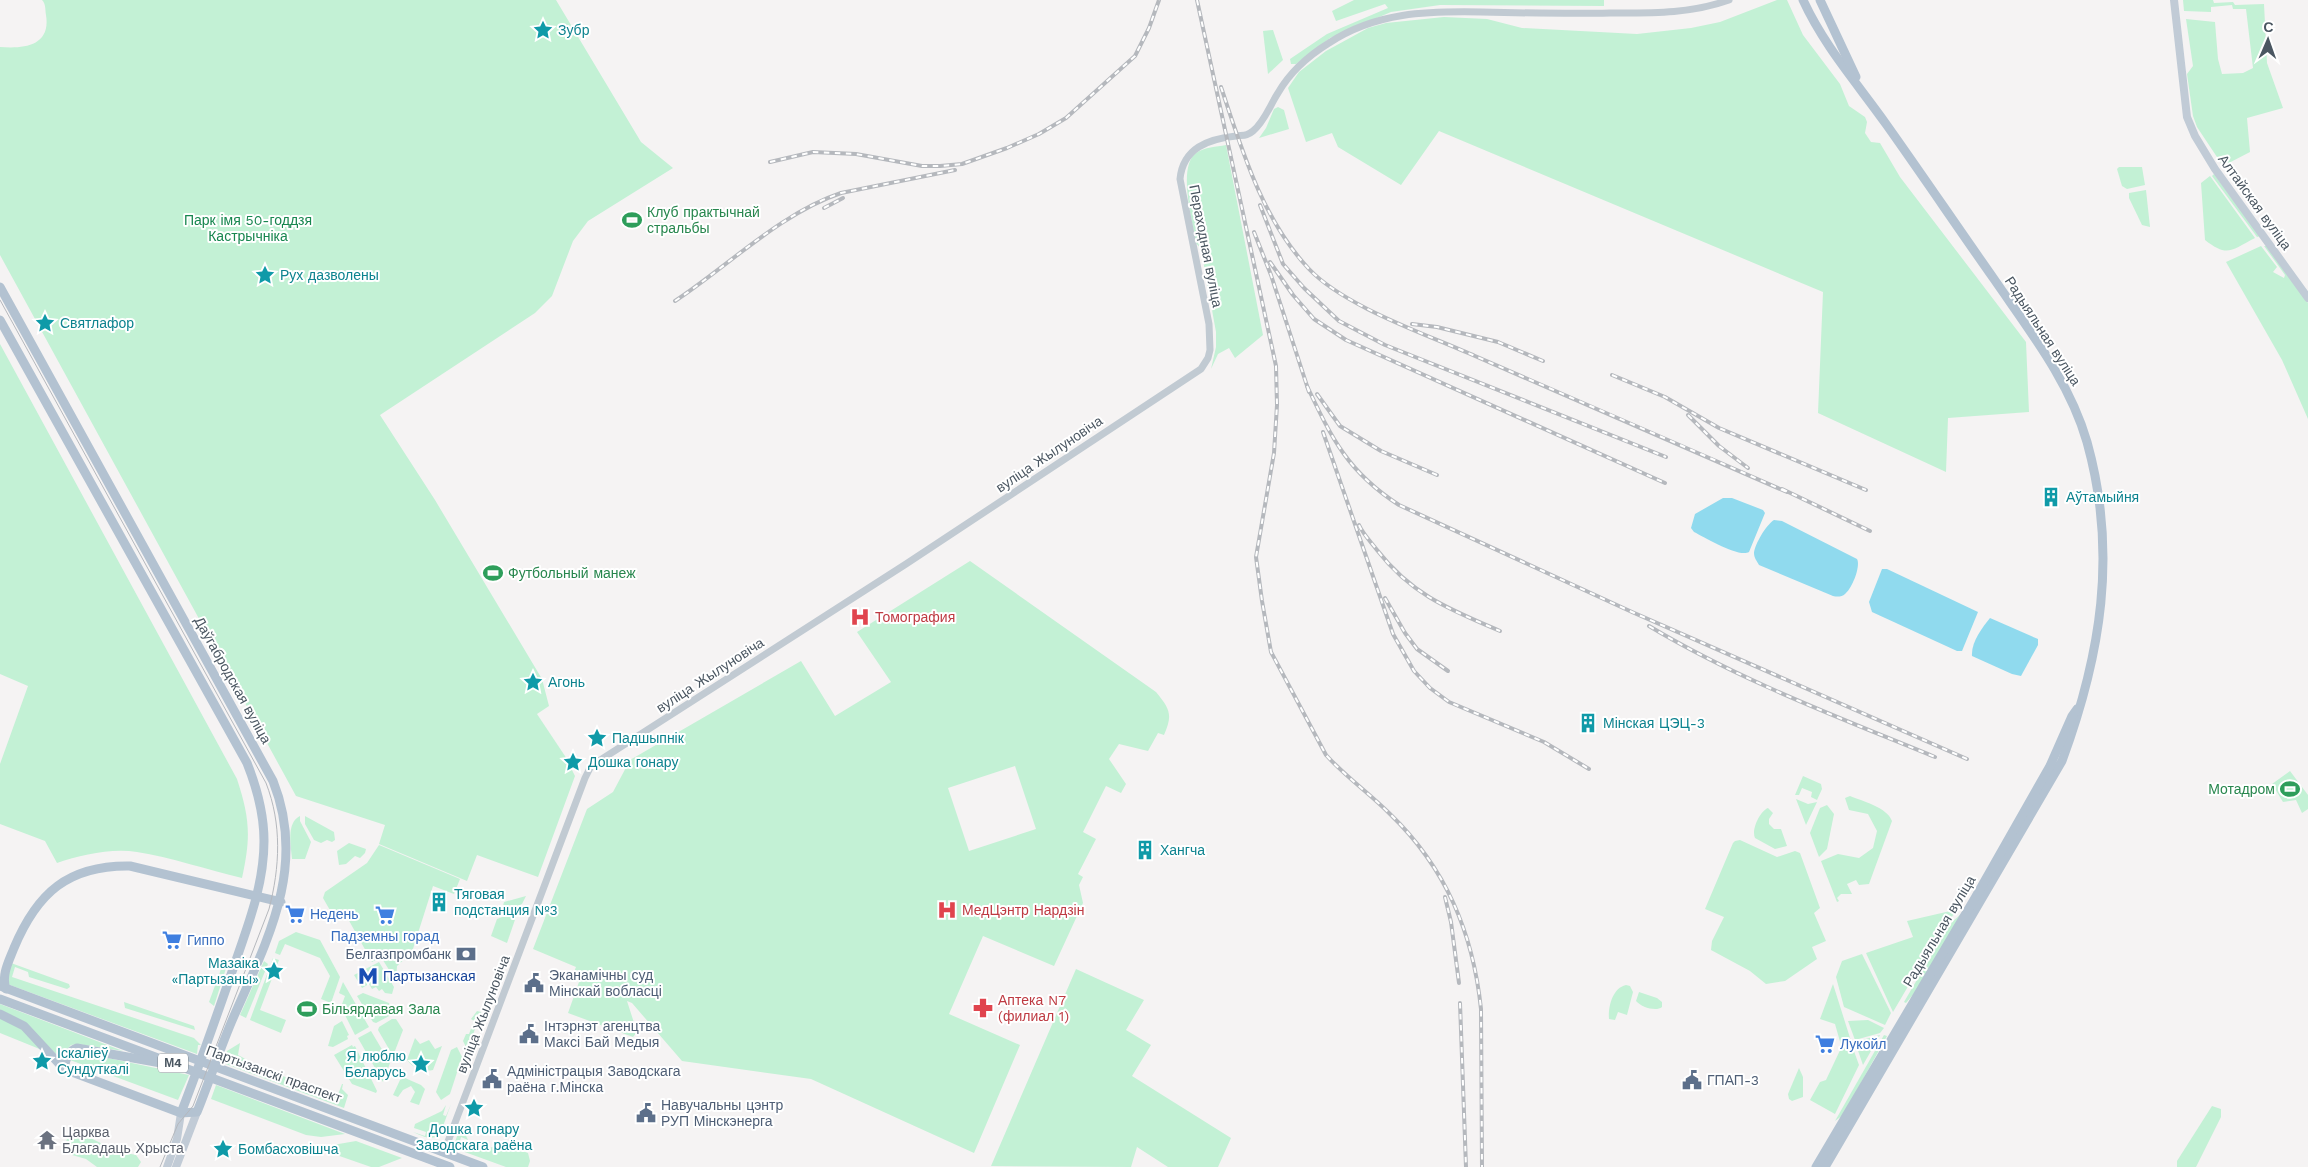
<svg xmlns="http://www.w3.org/2000/svg" width="2308" height="1167" viewBox="0 0 2308 1167" font-family="'Work Sans',sans-serif">
<rect width="100%" height="100%" fill="#f5f3f3"/>
<g fill="#c3f1d5" fill-rule="evenodd">
<path d="M42,0h514l85,142 32,26 -85,53 -15,20 -21,55 -17,17 -155,102 55,85 107,179 7,27 -12,8 28,42 10,20 -37,101 -61,-22 -10,26 -88,-37 6,-19 -89,-29 -296,-541v-208c24,2 51,-1 46,-32 -1,-6 0,-11 -4,-15z"/>
<polygon points="1354,0 1604,0 1604,6 1440,5 1391,12 1330,38 1296,64 1291,64 1290,59 1327,34 1388,8 1385,4 1336,21 1332,11"/>
<polygon points="1777,0 1787,0 1803,35 1840,84 1849,106 1865,117 1867,122 1865,133 1871,142 1880,143 1900,177 2026,342 2029,412 1948,418 1946,472 1818,413 1823,292 1439,131 1401,185 1338,147 1332,133 1306,142 1288,88 1299,72 1326,51 1368,28 1386,23 1444,17 1487,19 1522,28 1637,34 1691,28 1720,22"/>
<polygon points="2183,0 2213,0 2214,3 2233,2 2235,5 2264,4 2267,63 2283,108 2247,118 2250,152 2223,166 2197,127 2193,116 2187,74 2193,66 2186,19 2215,22 2218,59 2222,74 2243,73 2253,68 2246,9 2233,9 2232,5 2211,7 2211,12 2184,11"/>
<polygon points="1273,30 1283,60 1268,74 1263,31"/>
<polygon points="1278,107 1284,110 1289,129 1259,138 1266,128 1274,109"/>
<path d="M1226,145l37,190 -28,23 -6,-10 -11,6 -7,15 5,-22v-15l-15,-83 -5,-6c-3,-20 -19,-76 0,-90 9,-6 20,-6 30,-8z"/>
<polygon points="2119,167 2142,167 2145,185 2127,189 2122,186 2117,169"/>
<polygon points="2214,174 2260,236 2257,237 2212,176"/>
<path d="M2210,176l45,62c-24,12 -27,20 -50,2l-4,-57z"/>
<polygon points="2146,190 2150,227 2142,225 2129,198 2129,193"/>
<polygon points="2261,246 2277,267 2273,272 2284,278 2285,275 2264,246 2267,246 2308,303 2308,419 2282,360 2226,262"/>
<path d="M0,344l237,435c13,40 14,58 5,99 -34,-8 -72,-21 -105,-26 -26,-4 -56,3 -80,11l-12,-22 -45,-17v-60l28,-78 -28,-12z"/>
<path d="M970,561l186,131c14,17 17,23 8,43l-6,-2 -10,18 -29,-7 -10,15 17,25 -5,9 -15,-7 -23,46 13,7 -18,35 5,3 -4,8 4,18 -29,63 -71,-30 -34,78 71,31 -46,108 -163,-74 -129,-18 -50,-58 -5,-2 10,31 -4,5 -65,-24 11,-31 -8,-3 5,-12 -43,-18 54,-140 26,-17 17,-32 171,-99 34,55 56,-34 -34,-50zM1015,766l21,63 -67,22 -21,-63z"/>
<polygon points="2290,771 2308,795 2308,809 2302,813 2296,800 2283,802 2272,784"/>
<polygon points="1803,776 1821,784 1822,789 1817,800 1811,797 1812,792 1802,788 1799,795 1795,795"/>
<path d="M1850,796c12,5 37,11 42,25l-23,63 -10,1 -3,-5 -9,4 5,10h-11l-4,4 2,3 -2,1 -16,-41 17,-7 21,4 14,-10 4,-17 -9,-17 -19,-4 -4,-12z"/>
<polygon points="1796,799 1808,804 1817,802 1806,825"/>
<polygon points="1827,805 1834,814 1827,849 1819,857 1810,833 1820,808"/>
<path d="M1768,808l5,5 -4,6v5l5,5h7l6,17 -12,3 -20,-11c-4,-8 5,-27 13,-30z"/>
<path d="M300,816v5l11,21 -6,17h-13c-1,-14 -6,-36 8,-43z"/>
<polygon points="305,816 334,832 335,840 332,842 327,840 321,843 314,840 305,824"/>
<polygon points="1740,840 1777,857 1795,851 1800,853 1820,908 1814,913 1826,941 1812,947 1817,959 1785,981 1766,984 1750,971 1711,950 1712,941 1724,917 1705,909 1733,843 1735,841"/>
<polygon points="349,843 366,849 365,853 360,858 355,856 346,864 339,865 337,851"/>
<polygon points="379,845 460,879 454,894 433,886 412,952 397,966 396,981 381,957 372,962 347,917 338,920 335,919 323,898 325,892 367,863"/>
<polygon points="526,896 522,904 507,911 502,910 504,902"/>
<polygon points="1959,909 1944,925 1893,1012 1866,953 1913,937 1907,921"/>
<polygon points="518,911 507,943 491,936 497,919"/>
<polygon points="1963,912 1916,991 1906,1003 1904,1002 1949,925"/>
<polygon points="296,932 320,940 340,977 331,1003 321,999 330,976 320,958 285,944 280,955 275,953 279,941"/>
<polygon points="1862,954 1891,1013 1885,1025 1844,1007 1836,977 1842,961"/>
<polygon points="273,958 279,960 260,1010 286,1020 281,1033 250,1020"/>
<polygon points="224,961 228,962 214,1006 209,1002"/>
<polygon points="264,961 268,964 246,1018 240,1015"/>
<polygon points="379,962 394,987 392,994 385,993 382,989 379,991 376,987 372,989 369,984 362,988 354,975"/>
<polygon points="11,963 69,984 70,987 67,989 29,977 28,972 15,967 12,977 194,1038 201,1045 198,1045 197,1054 10,985 6,982"/>
<polygon points="1076,969 1144,1000 1126,1030 1151,1045 1132,1076 1231,1138 1218,1167 1168,1167 1137,1147 1131,1167 991,1166"/>
<polygon points="343,982 369,1027 355,1035 341,1007 345,996 339,993"/>
<polygon points="1833,984 1851,1041 1841,1045 1835,1024 1820,1019"/>
<path d="M1626,985l4,1 3,6 -6,23 -9,-3 -3,8 -6,-1c-1,-11 3,-31 17,-34z"/>
<path d="M1639,992l18,6 5,4v5c-6,5 -21,0 -26,-6z"/>
<polygon points="363,993 389,1003 393,1014 376,1023 373,1022 357,996"/>
<polygon points="124,1002 194,1026 195,1030 125,1008"/>
<polygon points="0,1004 123,1051 78,1044 71,1045 62,1055 56,1054 24,1022 0,1010"/>
<polygon points="477,1011 481,1012 469,1046 466,1047 463,1041 466,1034 469,1034 474,1021 471,1019"/>
<polygon points="0,1017 23,1029 42,1050 0,1033"/>
<polygon points="392,1019 396,1019 403,1030 393,1056 378,1030 379,1027"/>
<polygon points="1868,1020 1884,1028 1880,1033 1855,1040 1848,1021"/>
<polygon points="342,1021 349,1035 347,1036 348,1039 333,1047 328,1046 334,1026"/>
<polygon points="371,1031 390,1063 383,1082 358,1038"/>
<polygon points="1880,1035 1863,1065 1855,1042"/>
<polygon points="1884,1035 1887,1036 1843,1115 1835,1121"/>
<path d="M415,1038l5,6 9,-4 6,9 7,-3 -9,24c-10,2 -20,-2 -26,-10z"/>
<path d="M240,1043l-2,12c31,17 66,29 99,42l5,-13h1l-1,5 6,6 -4,13 -121,-45 4,-12z"/>
<polygon points="1851,1043 1859,1065 1835,1114 1810,1100 1820,1082 1826,1080 1842,1046"/>
<polygon points="352,1045 353,1047 355,1046 377,1091 376,1093 352,1084 334,1055"/>
<polygon points="457,1047 462,1057 450,1094 441,1100 436,1092 451,1050"/>
<polygon points="75,1053 84,1053 189,1075 178,1100 70,1060"/>
<polygon points="1799,1068 1803,1077 1803,1097 1792,1101 1789,1099 1788,1094"/>
<polygon points="405,1078 421,1085 425,1089 419,1105 410,1102 415,1092 411,1086 403,1090 398,1097 393,1095 400,1080"/>
<polygon points="216,1085 345,1134 321,1137 306,1135 211,1099"/>
<path d="M451,1104l-10,28c-8,11 -18,4 -28,0l12,4 1,-4 -12,-4 1,-4 27,-13 4,-6 -3,10 3,1z"/>
<polygon points="2212,1106 2221,1109 2221,1117 2196,1167 2177,1167 2177,1161"/>
<polygon points="461,1125 468,1140 461,1137 460,1141 486,1150 500,1143 528,1153 530,1161 528,1167 506,1167 462,1151 455,1142"/>
<polygon points="76,1131 117,1151 136,1155 141,1162 138,1167 97,1167 86,1159 65,1153 64,1148 69,1133"/>
<polygon points="356,1141 402,1158 379,1167 371,1167 325,1151 327,1146"/>
</g>
<g fill="#90daee">
<path d="M1723,498h9l31,12 2,3 -16,39c-10,6 -43,-14 -55,-20l-3,-4 4,-14z"/>
<path d="M1774,520l8,1 75,38c4,7 -5,30 -12,35 -3,3 -8,3 -12,2l-74,-31c-2,-4 -5,-7 -5,-12 1,-9 12,-28 20,-33z"/>
<polygon points="1882,569 1887,569 1978,612 1962,651 1957,651 1872,612 1869,602"/>
<path d="M1990,618l48,21v6l-17,31 -9,-2 -40,-18c-1,-14 10,-28 18,-38z"/>
</g>
<g fill="none" stroke-linecap="round" stroke-linejoin="round">
<path stroke="#c1cad2" stroke-width="7" d="M444,1152l141,-374 6,-12 315,-202 295,-195 7,-11 2,-8 -1,-26 -29,-145c3,-31 28,-40 56,-43 8,-1 11,0 17,-5 12,-10 17,-26 25,-38 12,-21 30,-37 51,-50 47,-31 98,-32 152,-31 43,1 86,2 129,1 41,0 80,1 119,-13"/>
<g stroke="#c1cbd6" stroke-width="8">
<polyline points="2174,0 2187,117 2195,136 2215,169 2308,298"/>
<polyline points="167,1167 177,1139 181,1113"/>
<polyline points="176,1167 197,1112"/>
</g>
<g stroke="#b3c2d1" stroke-width="9">
<path d="M1803,0c21,46 54,83 83,124 37,52 72,104 108,155 35,51 76,103 93,163 31,111 14,213 -25,319l-237,406"/>
<polyline points="1820,0 1856,77"/>
<path d="M0,287l273,494c34,85 -5,158 -39,235 -14,32 -24,64 -37,96l-16,1 -117,-44 -40,-43 -24,-12"/>
<path d="M0,320l247,443c10,25 17,51 17,78 0,44 -16,84 -30,125 -17,49 -34,98 -53,147"/>
<polyline points="0,986 483,1167"/>
<path d="M6,989c-5,-14 3,-28 8,-41 23,-55 54,-83 116,-82l151,36"/>
<polyline points="0,999 450,1167"/>
<path d="M64,1069c2,-10 3,-17 13,-21l84,15"/>
<polyline points="1816,1167 1975,898 2050,766 2072,716 2077,709"/>
</g>
<path stroke="#b5b8bd" stroke-width="1" d="M0,300l266,483c16,41 14,84 3,126l-76,197 -15,18 -18,43"/>
<defs>
<g id="rail">
<path d="M1197,0l79,366 1,39 -3,48 -18,104 6,44 9,51 55,103c20,22 43,38 64,59 56,54 83,119 91,195l1,158"/>
<path d="M1221,87c21,63 41,132 88,182 36,38 117,65 166,87 104,45 208,90 312,136"/>
<polyline points="770,162 813,152 856,154 922,166 940,166 962,164 1007,148 1039,134 1066,118 1135,56 1149,28 1159,0"/>
<polyline points="1260,205 1283,264 1304,288 1339,321 1385,345 1666,457"/>
<polyline points="824,208 843,198"/>
<polyline points="1254,232 1271,275 1309,392"/>
<polyline points="1270,262 1293,295 1314,319 1346,340 1665,483"/>
<path d="M675,301c53,-35 106,-88 166,-108l114,-23"/>
<polyline points="1412,324 1437,327 1498,342 1543,361"/>
<polyline points="1612,375 1665,397 1719,428 1866,490"/>
<path d="M1307,386c25,53 41,86 92,119l233,107 335,147"/>
<polyline points="1317,394 1340,426 1381,451 1437,475"/>
<polyline points="1688,415 1719,446 1748,468"/>
<polyline points="1323,432 1393,634 1414,671 1430,688 1449,702 1544,742 1589,769"/>
<polyline points="1782,489 1870,531"/>
<path d="M1359,525c4,9 12,17 18,25 35,45 72,59 123,81"/>
<polyline points="1385,598 1405,633 1417,649 1448,671"/>
<path d="M1649,626c90,54 189,91 286,131"/>
<polyline points="1445,897 1451,922 1459,983"/>
<polyline points="1460,1003 1466,1167"/>
</g>
</defs>
<use href="#rail" stroke="#b5b8bd" stroke-width="4"/>
<use href="#rail" stroke="#fff" stroke-width="2" stroke-dasharray="5.5" stroke-linecap="butt"/>
</g>
<defs>
<symbol id="sight-bare" viewBox="-9 -9 18 18"><path d="M0-6L1.8-2.2L6-1.7L2.9 1.2L3.7 5.4L0 3.3L-3.7 5.4L-2.9 1.2L-6-1.7L-1.8-2.2Z" fill="#0f9aa8" stroke="#fff" stroke-width="2.5" paint-order="stroke"/></symbol>
<symbol id="stadium-bare" viewBox="-9 -9 18 18"><path d="M0-5a6.5 5 0 1 0 0 10a6.5 5 0 1 0 0-10ZM-3.5-1.8h7v3.6h-7Z" fill="#2e9e5b" stroke="#fff" stroke-width="2.5" paint-order="stroke"/></symbol>
<symbol id="building-bare" viewBox="-9 -9 18 18"><path d="M-4-6H4V6H1V3H-1V6H-4ZM-2.5-4.3h1.7v1.8h-1.7ZM.8-4.3h1.7v1.8H.8ZM-2.5-1h1.7V.8h-1.7ZM.8-1h1.7V.8H.8Z" fill="#0f9aa8" stroke="#fff" stroke-width="2.5" paint-order="stroke"/></symbol>
<symbol id="hospital-bare" viewBox="-9 -9 18 18"><path d="M-5-5h3v3.5h4V-5h3V5h-3V1.5h-4V5h-3Z" fill="#e0444e" stroke="#fff" stroke-width="2.5" paint-order="stroke"/></symbol>
<symbol id="supermarket-bare" viewBox="-9 -9 18 18"><path d="M-6-5.5h2.5l.6 2H6L4.5 2H-2.5L-4.4-4H-6ZM-1.5 3.2a1.3 1.3 0 1 0 .1 0ZM3 3.2a1.3 1.3 0 1 0 .1 0Z" fill="#3f7fe0" stroke="#fff" stroke-width="2.5" paint-order="stroke"/></symbol>
<symbol id="bank-bare" viewBox="-9 -9 18 18"><path d="M-6-4H6V4H-6ZM0-2.3a2.3 2.3 0 1 0 0 4.6a2.3 2.3 0 1 0 0-4.6Z" fill="#5c6f8a" stroke="#fff" stroke-width="2.5" paint-order="stroke"/></symbol>
<symbol id="metro-bare" viewBox="-9 -9 18 18"><path d="M-5.5 5V-5H-3L0 0L3-5H5.5V5H3V-.5L0 4L-3-.5V5Z" fill="#1a4fb4" stroke="#fff" stroke-width="2.5" paint-order="stroke"/></symbol>
<symbol id="civic-bare" viewBox="-9 -9 18 18"><path d="M-.6-6.5H3V-4.5H.6V-3L4-1V1h2V6H-6V1h2V-1L-.6-3ZM-1.2 2.5V6h2.4V2.5Z" fill="#5c6f8a" stroke="#fff" stroke-width="2.5" paint-order="stroke"/></symbol>
<symbol id="pharmacy-bare" viewBox="-9 -9 18 18"><path d="M-2-6h4v4h4v4h-4v4h-4v-4h-4v-4h4Z" fill="#e0444e" stroke="#fff" stroke-width="2.5" paint-order="stroke"/></symbol>
<symbol id="temple-bare" viewBox="-9 -9 18 18"><path d="M0-6L5-2H3V0L6.5 2.5H4V6H1.5V3h-3V6H-4V2.5H-6.5L-3 0V-2H-5Z" fill="#6b7280" stroke="#fff" stroke-width="2.5" paint-order="stroke"/></symbol>
</defs>
<g fill-rule="evenodd">
<use href="#sight-bare" x="529" y="16" width="28" height="28"/>
<use href="#stadium-bare" x="618" y="206" width="28" height="28"/>
<use href="#sight-bare" x="251" y="261" width="28" height="28"/>
<use href="#sight-bare" x="31" y="309" width="28" height="28"/>
<use href="#building-bare" x="2037" y="483" width="28" height="28"/>
<use href="#stadium-bare" x="479" y="559" width="28" height="28"/>
<use href="#hospital-bare" x="846" y="603" width="28" height="28"/>
<use href="#sight-bare" x="519" y="668" width="28" height="28"/>
<use href="#building-bare" x="1574" y="709" width="28" height="28"/>
<use href="#sight-bare" x="583" y="724" width="28" height="28"/>
<use href="#sight-bare" x="559" y="748" width="28" height="28"/>
<use href="#stadium-bare" x="2276" y="775" width="28" height="28"/>
<use href="#building-bare" x="1131" y="836" width="28" height="28"/>
<use href="#building-bare" x="425" y="888" width="28" height="28"/>
<use href="#hospital-bare" x="933" y="896" width="28" height="28"/>
<use href="#supermarket-bare" x="281" y="900" width="28" height="28"/>
<use href="#supermarket-bare" x="371" y="901" width="28" height="28"/>
<use href="#supermarket-bare" x="158" y="926" width="28" height="28"/>
<use href="#bank-bare" x="452" y="940" width="28" height="28"/>
<use href="#sight-bare" x="260" y="957" width="28" height="28"/>
<use href="#metro-bare" x="354" y="962" width="28" height="28"/>
<use href="#civic-bare" x="520" y="969" width="28" height="28"/>
<use href="#pharmacy-bare" x="969" y="994" width="28" height="28"/>
<use href="#stadium-bare" x="293" y="995" width="28" height="28"/>
<use href="#civic-bare" x="515" y="1020" width="28" height="28"/>
<use href="#supermarket-bare" x="1811" y="1030" width="28" height="28"/>
<use href="#sight-bare" x="28" y="1047" width="28" height="28"/>
<use href="#sight-bare" x="407" y="1050" width="28" height="28"/>
<use href="#civic-bare" x="478" y="1065" width="28" height="28"/>
<use href="#civic-bare" x="1678" y="1066" width="28" height="28"/>
<use href="#sight-bare" x="460" y="1094" width="28" height="28"/>
<use href="#civic-bare" x="632" y="1099" width="28" height="28"/>
<use href="#temple-bare" x="33" y="1126" width="28" height="28"/>
<use href="#sight-bare" x="209" y="1135" width="28" height="28"/>
</g>
<g text-anchor="middle" stroke-width="4" stroke-linejoin="round" paint-order="stroke">
<rect fill="#fff" stroke="#808990" stroke-width="1" x="158" y="1053.5" width="30" height="19" rx="4"/>
<g font-size="12" font-weight="bold" fill="#4a5661">
<text x="173" y="1067">М4</text>
</g>
<g font-size="14" fill="#0d838f" stroke="#fff" text-anchor="start">
<text x="558" y="35">Зубр</text>
<text x="280" y="280">Рух дазволены</text>
<text x="60" y="328">Святлафор</text>
<text x="2066" y="502">Аўтамыйня</text>
<text x="548" y="687">Агонь</text>
<text x="1603" y="728">Мінская ЦЭЦ-3</text>
<text x="612" y="743">Падшыпнік</text>
<text x="588" y="767">Дошка гонару</text>
<text x="1160" y="855">Хангча</text>
<text x="454" y="899">Тяговая<tspan x="454" dy="16">подстанция №3</tspan></text>
<text x="259" y="968" text-anchor="end">Мазаіка<tspan x="259" dy="16">«Партызаны»</tspan></text>
<text x="57" y="1058">Іскаліеў<tspan x="57" dy="16">Сундуткалі</tspan></text>
<text x="406" y="1061" text-anchor="end">Я люблю<tspan x="406" dy="16">Беларусь</tspan></text>
<text x="474" y="1134" text-anchor="middle">Дошка гонару<tspan x="474" dy="16">Заводскага раёна</tspan></text>
<text x="238" y="1154">Бомбасховішча</text>
</g>
<g font-size="14" fill="#4a5661" stroke="#fff">
<text transform="translate(2255 202) rotate(54)" y="5">Алтайская вуліца</text>
<text transform="translate(1206 246) rotate(79)" y="5">Пераходная вуліца</text>
<text transform="translate(2043 331) rotate(57)" y="5">Радыяльная вуліца</text>
<text transform="translate(1049 454) rotate(-34)" y="5">вуліца Жылуновіча</text>
<text transform="translate(710 675) rotate(-33)" y="5">вуліца Жылуновіча</text>
<text transform="translate(233 680) rotate(61)" y="5">Даўгабродская вуліца</text>
<text transform="translate(1939 931) rotate(-59)" y="5">Радыяльная вуліца</text>
<text transform="translate(483 1014) rotate(-69)" y="5">вуліца Жылуновіча</text>
<text transform="translate(274 1074) rotate(20)" y="5">Партызанскі праспект</text>
</g>
<g font-size="14" fill="#27864d" stroke="#fff" text-anchor="start">
<text x="647" y="217">Клуб практычнай<tspan x="647" dy="16">стральбы</tspan></text>
<text x="508" y="578">Футбольный манеж</text>
<text x="2275" y="794" text-anchor="end">Мотадром</text>
<text x="322" y="1014">Більярдавая Зала</text>
</g>
<g font-size="14" fill="#17864f" stroke="#fff">
<text x="248" y="225">Парк імя 50-годдзя<tspan x="248" dy="16">Кастрычніка</tspan></text>
</g>
<g font-size="14" fill="#be3a42" stroke="#fff" text-anchor="start">
<text x="875" y="622">Томография</text>
<text x="962" y="915">МедЦэнтр Нардзін</text>
<text x="998" y="1005">Аптека N7<tspan x="998" dy="16">(филиал 1)</tspan></text>
</g>
<g font-size="14" fill="#366cbe" stroke="#fff" text-anchor="start">
<text x="310" y="919">Недень</text>
<text x="385" y="941" text-anchor="middle">Падземны горад</text>
<text x="187" y="945">Гиппо</text>
<text x="1840" y="1049">Лукойл</text>
</g>
<g font-size="14" fill="#4e5e75" stroke="#fff" text-anchor="start">
<text x="451" y="959" text-anchor="end">Белгазпромбанк</text>
<text x="549" y="980">Эканамічны суд<tspan x="549" dy="16">Мінскай вобласці</tspan></text>
<text x="544" y="1031">Інтэрнэт агенцтва<tspan x="544" dy="16">Максі Бай Медыя</tspan></text>
<text x="507" y="1076">Адміністрацыя Заводскага<tspan x="507" dy="16">раёна г.Мінска</tspan></text>
<text x="1707" y="1085">ГПАП-3</text>
<text x="661" y="1110">Навучальны цэнтр<tspan x="661" dy="16">РУП Мінскэнерга</tspan></text>
</g>
<g font-size="14" fill="#164399" stroke="#fff" text-anchor="start">
<text x="383" y="981">Партызанская</text>
</g>
<g font-size="14" fill="#5b616d" stroke="#fff" text-anchor="start">
<text x="62" y="1137">Царква<tspan x="62" dy="16">Благадаць Хрыста</tspan></text>
</g>
</g>
<g transform="translate(2268 40) rotate(2)" stroke="#ffffff" stroke-width="4" paint-order="stroke">
<path d="M0-4L9 19L0 12L-9 19Z" fill="#4a5661"/>
<text y="-8" font-size="14" font-weight="bold" text-anchor="middle" fill="#4a5661">С</text>
</g>
</svg>
